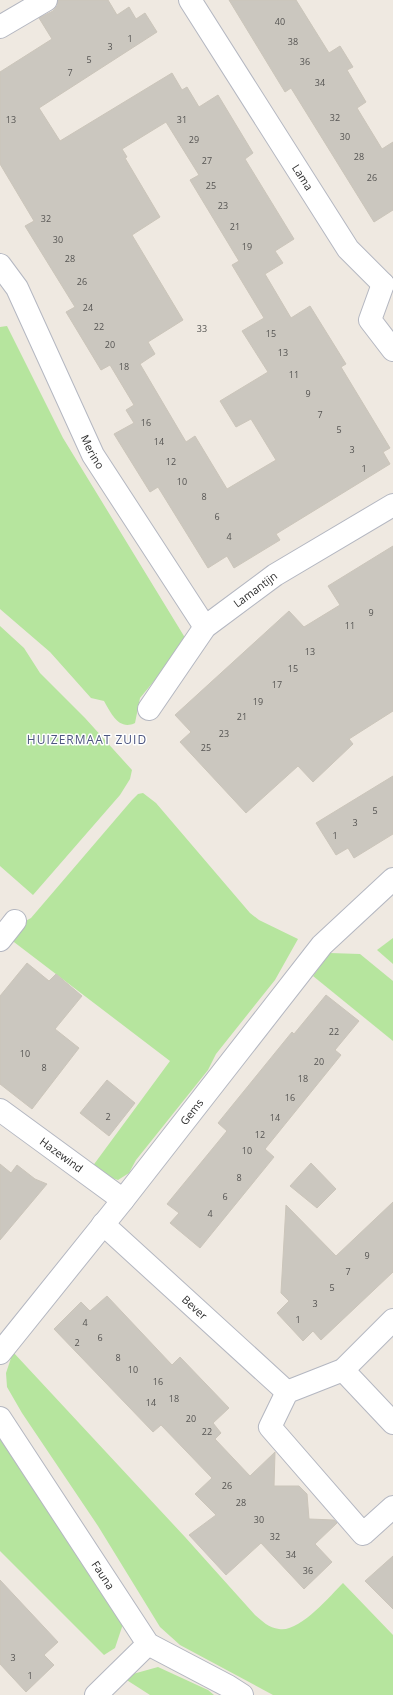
<svg xmlns="http://www.w3.org/2000/svg" width="393" height="1695" viewBox="0 0 393 1695" font-family="'Open Sans',sans-serif">
<rect width="100%" height="100%" fill="#efe9e1"/>
<g fill="#b6e59e">
<path d="M7,326l56,112 124,203 -47,57 -5,25c-16,8 -24,-10 -31,-22l-13,-3 -41,-46 -50,-43v-282z"/>
<polygon points="0,626 24,648 40,673 85,718 132,770 130,779 120,795 33,895 0,866"/>
<polygon points="143,793 156,803 250,913 259,920 298,939 275,980 216,1054 208,1070 136,1160 129,1173 118,1180 109,1177 92,1167 170,1061 10,939 22,923 31,918 132,800 138,794"/>
<polygon points="393,938 393,964 377,950"/>
<polygon points="330,953 360,954 393,981 393,1041 313,976"/>
<path d="M13,1352l172,185 70,78c7,6 14,13 24,14 20,4 51,-33 64,-46l50,52v60h-120l-93,-50 -20,-18 -62,-101 -76,-113 -15,-26 -1,-14z"/>
<polygon points="0,1434 124,1621 115,1648 104,1655 0,1551"/>
<polygon points="158,1667 208,1690 214,1695 150,1695 122,1677"/>
</g>
<g fill="#cbc7bf" stroke="#cbc5ba" fill-rule="evenodd">
<path d="M58,0h50l9,15 12,-8 7,12 9,-6 12,19 -118,76 21,33 112,-68 10,17 5,-3 12,20 19,-12 35,58 -8,6 49,80 -19,12 8,12 -18,11 26,44 19,-12 36,58 -5,3 49,81 -7,4 7,12 -114,70 4,6 -46,28 -7,-12 -19,12 -50,-81 -8,5 -36,-58 20,-11 -8,-13 8,-5 -24,-40 -9,5 -35,-58 9,-5 -50,-81 9,-5 -34,-57v-92l52,-33 -13,-21 14,-7 4,-5zM166,122l33,53 -9,5 49,81 -7,4 32,53 -22,13 26,41 -48,29 16,26 15,-8 25,41 -49,29 -32,-53 -9,6 -46,-78 15,-10 -7,-12 35,-22 -51,-85 28,-18 -35,-59 2,-1 -5,-8z"/>
<polygon points="229,0 296,0 329,53 340,46 353,67 347,70 366,102 357,108 382,149 393,142 393,210 374,222 291,88 285,92"/>
<polygon points="393,546 393,711 349,739 353,744 313,782 298,766 246,813 180,742 191,732 175,715 289,611 304,627 340,605 328,586"/>
<polygon points="393,776 393,834 354,858 348,848 336,855 316,823"/>
<polygon points="27,963 49,981 56,974 82,996 55,1029 79,1048 32,1109 0,1084 0,996"/>
<polygon points="326,995 359,1021 335,1050 341,1055 265,1149 274,1157 200,1248 170,1223 179,1213 167,1204 227,1131 218,1123 292,1032 294,1034"/>
<polygon points="107,1080 135,1103 109,1136 80,1113"/>
<polygon points="311,1163 336,1189 317,1208 290,1186"/>
<polygon points="0,1164 11,1173 17,1165 35,1179 47,1184 0,1240"/>
<polygon points="393,1202 393,1272 321,1340 313,1331 303,1341 277,1313 289,1301 281,1293 286,1205 336,1256"/>
<polygon points="107,1296 172,1365 180,1357 229,1408 213,1423 221,1433 215,1439 250,1476 275,1452 274,1486 299,1486 307,1494 309,1519 334,1520 337,1523 315,1544 332,1562 304,1589 261,1543 226,1575 189,1535 216,1515 195,1494 212,1478 161,1425 153,1432 54,1329 81,1302 90,1311"/>
<polygon points="393,1556 393,1609 365,1581"/>
<polygon points="0,1580 58,1642 44,1655 54,1665 26,1692 0,1664"/>
</g>
<g fill="none" stroke-linecap="round" stroke-linejoin="round">
<defs>
<g id="minor">
<path id="s1" d="M190,0l158,249 35,35"/>
<polyline points="0,27 46,0"/>
<path id="s2" d="M0,265l17,23 76,167 112,172"/>
<polyline points="383,284 370,320 393,350"/>
<path id="s3" d="M149,709l56,-82 70,-52 118,-70"/>
<polyline points="0,940 15,921"/>
<path id="s4" d="M0,1110l123,90"/>
<path id="s5" d="M103,1224l184,168"/>
<polyline points="393,1320 343,1370 287,1392 270,1427 363,1534 393,1507"/>
<path id="s6" d="M0,1353l123,-153 199,-255 71,-66"/>
<polyline points="343,1370 393,1423"/>
<path id="s7" d="M0,1418l148,226 80,42 14,9"/>
<polyline points="96,1695 148,1644"/>
</g>
</defs>
<use href="#minor" stroke="#b4b7c1" stroke-width="24"/>
<use href="#minor" stroke="#fff" stroke-width="22"/>
</g>
<g text-anchor="middle" stroke-width="3" stroke-linejoin="round" paint-order="stroke">
<g font-size="9" fill="#555452">
<text x="280" y="25">40</text>
<text x="130" y="42">1</text>
<text x="293" y="45">38</text>
<text x="110" y="50">3</text>
<text x="89" y="63">5</text>
<text x="305" y="65">36</text>
<text x="70" y="76">7</text>
<text x="320" y="86">34</text>
<text x="335" y="121">32</text>
<text x="11" y="123">13</text>
<text x="182" y="123">31</text>
<text x="345" y="140">30</text>
<text x="194" y="143">29</text>
<text x="359" y="160">28</text>
<text x="207" y="164">27</text>
<text x="372" y="181">26</text>
<text x="211" y="189">25</text>
<text x="223" y="209">23</text>
<text x="46" y="222">32</text>
<text x="235" y="230">21</text>
<text x="58" y="243">30</text>
<text x="247" y="250">19</text>
<text x="70" y="262">28</text>
<text x="82" y="285">26</text>
<text x="88" y="311">24</text>
<text x="99" y="330">22</text>
<text x="202" y="332">33</text>
<text x="271" y="337">15</text>
<text x="110" y="348">20</text>
<text x="283" y="356">13</text>
<text x="124" y="370">18</text>
<text x="294" y="378">11</text>
<text x="308" y="397">9</text>
<text x="320" y="418">7</text>
<text x="146" y="426">16</text>
<text x="339" y="433">5</text>
<text x="159" y="445">14</text>
<text x="352" y="453">3</text>
<text x="171" y="465">12</text>
<text x="364" y="472">1</text>
<text x="182" y="485">10</text>
<text x="204" y="500">8</text>
<text x="217" y="520">6</text>
<text x="229" y="540">4</text>
<text x="371" y="616">9</text>
<text x="350" y="629">11</text>
<text x="310" y="655">13</text>
<text x="293" y="672">15</text>
<text x="277" y="688">17</text>
<text x="258" y="705">19</text>
<text x="242" y="720">21</text>
<text x="224" y="737">23</text>
<text x="206" y="751">25</text>
<text x="375" y="814">5</text>
<text x="355" y="826">3</text>
<text x="335" y="839">1</text>
<text x="334" y="1035">22</text>
<text x="25" y="1057">10</text>
<text x="319" y="1065">20</text>
<text x="44" y="1071">8</text>
<text x="303" y="1082">18</text>
<text x="290" y="1101">16</text>
<text x="108" y="1120">2</text>
<text x="275" y="1121">14</text>
<text x="260" y="1138">12</text>
<text x="247" y="1154">10</text>
<text x="239" y="1181">8</text>
<text x="225" y="1200">6</text>
<text x="210" y="1217">4</text>
<text x="367" y="1259">9</text>
<text x="348" y="1275">7</text>
<text x="332" y="1291">5</text>
<text x="315" y="1307">3</text>
<text x="298" y="1323">1</text>
<text x="85" y="1326">4</text>
<text x="100" y="1341">6</text>
<text x="77" y="1346">2</text>
<text x="118" y="1361">8</text>
<text x="133" y="1373">10</text>
<text x="158" y="1385">16</text>
<text x="174" y="1402">18</text>
<text x="151" y="1406">14</text>
<text x="191" y="1422">20</text>
<text x="207" y="1435">22</text>
<text x="227" y="1489">26</text>
<text x="241" y="1506">28</text>
<text x="259" y="1523">30</text>
<text x="275" y="1540">32</text>
<text x="291" y="1558">34</text>
<text x="308" y="1574">36</text>
<text x="13" y="1661">3</text>
<text x="30" y="1679">1</text>
</g>
<g font-size="11" fill="#2e2e2e" stroke="#fff">
<text dy="4" stroke="none"><textPath href="#s1" startOffset="210">Lama</textPath></text>
<text dy="4" stroke="none"><textPath href="#s2" startOffset="209">Merino</textPath></text>
<text dy="4" stroke="none"><textPath href="#s3" startOffset="162">Lamantijn</textPath></text>
<text dy="4" stroke="none"><textPath href="#s6" startOffset="308">Gems</textPath></text>
<text dy="4" stroke="none"><textPath href="#s4" startOffset="76">Hazewind</textPath></text>
<text dy="4" stroke="none"><textPath href="#s5" startOffset="124">Bever</textPath></text>
<text dy="4" stroke="none"><textPath href="#s7" startOffset="188">Fauna</textPath></text>
</g>
<g font-size="12" letter-spacing="1" fill="#4d5680" stroke="#fff">
<text x="87" y="744">HUIZERMAAT ZUID</text>
</g>
</g>
</svg>
